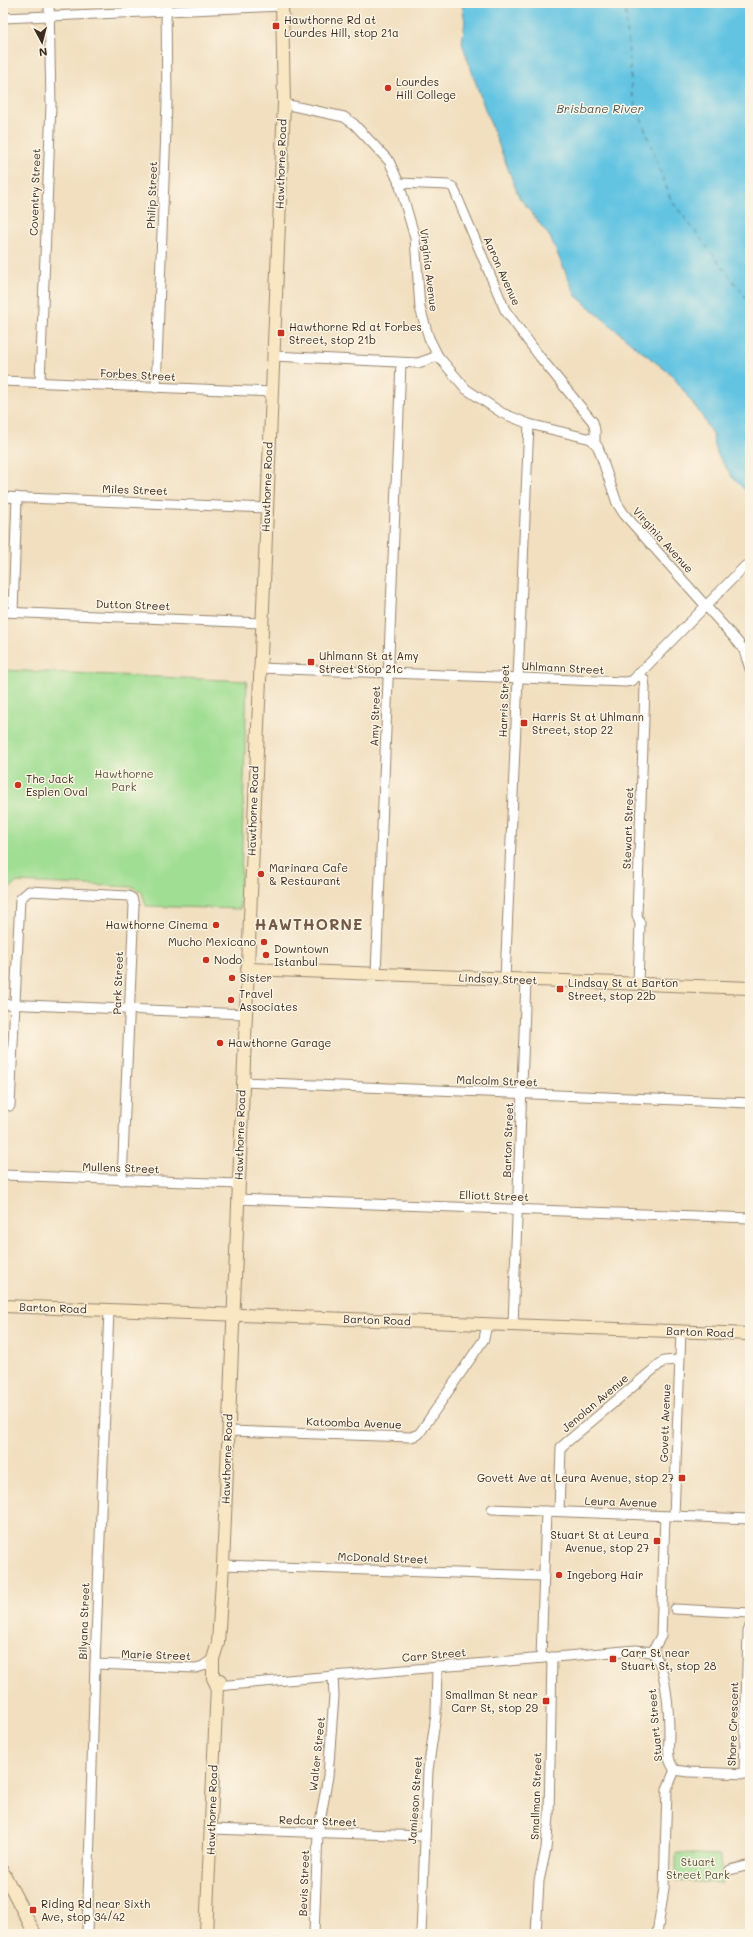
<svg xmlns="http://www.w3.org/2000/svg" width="753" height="1937" viewBox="0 0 753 1937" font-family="Mali,sans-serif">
<rect width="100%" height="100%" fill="#fcf5e5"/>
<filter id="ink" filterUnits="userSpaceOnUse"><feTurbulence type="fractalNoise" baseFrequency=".025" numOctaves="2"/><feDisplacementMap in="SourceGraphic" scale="8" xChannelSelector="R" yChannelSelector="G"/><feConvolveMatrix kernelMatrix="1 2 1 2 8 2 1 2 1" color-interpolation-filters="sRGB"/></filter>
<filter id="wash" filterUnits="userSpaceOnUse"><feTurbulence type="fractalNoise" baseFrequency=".012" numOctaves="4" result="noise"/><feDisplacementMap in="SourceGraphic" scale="16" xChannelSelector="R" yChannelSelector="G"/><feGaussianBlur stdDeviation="0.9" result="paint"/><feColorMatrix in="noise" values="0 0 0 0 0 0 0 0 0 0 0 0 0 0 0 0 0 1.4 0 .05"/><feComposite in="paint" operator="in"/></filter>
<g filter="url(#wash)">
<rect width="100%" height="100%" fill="#f1dfbf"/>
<g fill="#a0de93" stroke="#6e8458">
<polygon points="3,670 247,681 240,909 146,906 142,892 133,887 17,882 6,892 3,900"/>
<polygon points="676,1853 720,1855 722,1883 676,1881"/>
</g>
<polygon fill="#64c4e2" stroke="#507780" points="462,3 750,3 750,495 732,477 719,457 714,446 713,436 702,416 672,375 636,347 576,296 550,237 519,197 485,109 462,43 465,22"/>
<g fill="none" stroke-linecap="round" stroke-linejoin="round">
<polyline stroke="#475859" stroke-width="1" stroke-dasharray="5 4" stroke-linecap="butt" points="625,3 632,94 671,200 750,303"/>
</g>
</g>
<g filter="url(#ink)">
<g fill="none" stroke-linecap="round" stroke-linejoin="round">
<defs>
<g id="street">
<polyline points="3,18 282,6"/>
<polyline points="284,104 344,117 354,124 389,161 399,183 415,238 420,308 429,338 438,356 466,389 502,413 529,424 591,439 598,447 617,503 624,514 737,641 744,650 750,669"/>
<polyline points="399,183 448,185 453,187 505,310 540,357 593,422 595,430 595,442"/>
<polyline points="273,356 418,363 438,356"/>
<polyline points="3,381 271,392"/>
<polyline points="40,382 51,105 49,3"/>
<polyline points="156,388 167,103 166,3"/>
<polyline points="3,497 266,508"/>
<polyline points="3,612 261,623"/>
<polyline points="13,612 17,497"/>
<polyline points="259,668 625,682 632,681 745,566"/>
<polyline points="376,974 401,363"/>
<polyline points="505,979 529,424"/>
<polyline points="638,984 640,924 637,915 645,688 644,679 638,674"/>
<polyline points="3,1004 245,1014"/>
<polyline points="242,1082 750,1103"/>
<polyline points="10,1106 20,899 29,891 128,896 132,898 134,905 122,1180"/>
<polyline points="3,1175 238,1184"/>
<polyline points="237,1199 750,1218"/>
<polyline points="513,1325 526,980"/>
<polyline points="228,1431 411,1437 419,1434 484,1339 487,1324"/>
<polyline points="492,1509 750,1519"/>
<polyline points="559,1511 561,1447 661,1363 664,1361 679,1360"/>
<polyline points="674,1516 681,1331"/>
<polyline points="223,1565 543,1576"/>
<polyline points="675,1609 750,1613"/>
<polyline points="652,1652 661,1636 665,1516"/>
<polyline points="541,1658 546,1511"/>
<polyline points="95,1664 196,1668 203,1666 213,1659"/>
<path d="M217,1686l419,-36 16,2c15,14 17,62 17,82 0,13 -3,26 6,36l-8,19 -3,99 -7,46"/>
<polyline points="675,1770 689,1772 749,1774"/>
<polyline points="744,1774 748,1632 750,1626"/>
<polyline points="211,1829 425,1836"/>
<polyline points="730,1870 750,1865"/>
<polyline points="87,1934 95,1664 109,1310"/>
<polyline points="314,1934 318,1833 328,1776 334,1696 333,1676"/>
<polyline points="421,1934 428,1770 436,1715 437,1667"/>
<polyline points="536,1934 539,1881 546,1849 549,1816 552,1657"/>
</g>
<g id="secondary">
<polyline points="247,969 750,988"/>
<polyline points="3,1306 750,1334"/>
<polyline points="217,1686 213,1678 213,1659 218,1643 223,1565 284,104 282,3"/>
<polyline points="3,1872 35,1934"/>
<polyline points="206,1934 217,1686 220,1680"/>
</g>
</defs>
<use href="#street" stroke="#96846e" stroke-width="11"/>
<use href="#secondary" stroke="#96846e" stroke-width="14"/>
<use href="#street" stroke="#fff" stroke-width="9"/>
<use href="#secondary" stroke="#f9e7c3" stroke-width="12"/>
</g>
</g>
<g fill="#c8321e" stroke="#fcf5e5" stroke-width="1.5">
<rect x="272" y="22" width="8" height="8" rx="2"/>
<circle cx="388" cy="88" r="4"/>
<rect x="277" y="329" width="8" height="8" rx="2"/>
<rect x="307" y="658" width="8" height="8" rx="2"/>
<rect x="520" y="719" width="8" height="8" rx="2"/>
<circle cx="18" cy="785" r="4"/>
<circle cx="261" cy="874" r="4"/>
<circle cx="216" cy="925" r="4"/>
<circle cx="264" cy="942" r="4"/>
<circle cx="266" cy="955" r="4"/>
<circle cx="206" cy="960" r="4"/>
<circle cx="232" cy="978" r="4"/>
<rect x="556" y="985" width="8" height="8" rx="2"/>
<circle cx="231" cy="1000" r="4"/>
<circle cx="220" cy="1043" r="4"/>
<rect x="678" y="1474" width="8" height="8" rx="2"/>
<rect x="653" y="1537" width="8" height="8" rx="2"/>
<circle cx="559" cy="1575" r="4"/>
<rect x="609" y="1655" width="8" height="8" rx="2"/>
<rect x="542" y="1697" width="8" height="8" rx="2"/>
<rect x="29" y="1906" width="8" height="8" rx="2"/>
</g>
<g text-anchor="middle" stroke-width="3" stroke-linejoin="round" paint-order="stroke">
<g font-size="11" fill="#3b2a1e" stroke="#fcf5e5" text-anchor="start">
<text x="284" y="24">Hawthorne Rd at<tspan x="284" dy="13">Lourdes Hill, stop 21a</tspan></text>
<text x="396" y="86">Lourdes<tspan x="396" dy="13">Hill College</tspan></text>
<text x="289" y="331">Hawthorne Rd at Forbes<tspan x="289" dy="13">Street, stop 21b</tspan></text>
<text x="319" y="660">Uhlmann St at Amy<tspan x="319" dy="13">Street Stop 21c</tspan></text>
<text x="532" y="721">Harris St at Uhlmann<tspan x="532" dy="13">Street, stop 22</tspan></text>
<text x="26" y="783">The Jack<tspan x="26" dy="13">Esplen Oval</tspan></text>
<text x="269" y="872">Marinara Cafe<tspan x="269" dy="13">&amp; Restaurant</tspan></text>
<text x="208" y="929" text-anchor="end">Hawthorne Cinema</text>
<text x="256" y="946" text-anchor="end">Mucho Mexicano</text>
<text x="274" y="953">Downtown<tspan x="274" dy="13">Istanbul</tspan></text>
<text x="214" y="964">Nodo</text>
<text x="240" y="982">Sister</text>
<text x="568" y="987">Lindsay St at Barton<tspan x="568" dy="13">Street, stop 22b</tspan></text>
<text x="239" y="998">Travel<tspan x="239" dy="13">Associates</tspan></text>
<text x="228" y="1047">Hawthorne Garage</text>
<text x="674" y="1482" text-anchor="end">Govett Ave at Leura Avenue, stop 27</text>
<text x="649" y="1539" text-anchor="end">Stuart St at Leura<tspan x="649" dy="13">Avenue, stop 27</tspan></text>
<text x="567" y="1579">Ingeborg Hair</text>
<text x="621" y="1657">Carr St near<tspan x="621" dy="13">Stuart St, stop 28</tspan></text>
<text x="538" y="1699" text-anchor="end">Smallman St near<tspan x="538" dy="13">Carr St, stop 29</tspan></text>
<text x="41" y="1908">Riding Rd near Sixth<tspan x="41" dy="13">Ave, stop 34/42</tspan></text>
</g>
<g font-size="11" fill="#3b2a1e" stroke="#fcf5e5">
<text transform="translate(281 164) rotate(-88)" y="4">Hawthorne Road</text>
<text transform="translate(35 192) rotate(-88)" y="4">Coventry Street</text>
<text transform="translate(152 195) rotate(-88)" y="4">Philip Street</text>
<text transform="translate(429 270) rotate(83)" y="4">Virginia Avenue</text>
<text transform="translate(502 271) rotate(66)" y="4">Aaron Avenue</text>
<text transform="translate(138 375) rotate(3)" y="4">Forbes Street</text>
<text transform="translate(267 487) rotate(-88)" y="4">Hawthorne Road</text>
<text transform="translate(135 490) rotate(2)" y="4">Miles Street</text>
<text transform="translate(663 540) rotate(48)" y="4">Virginia Avenue</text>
<text transform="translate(133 605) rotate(2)" y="4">Dutton Street</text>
<text transform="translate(563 668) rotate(3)" y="4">Uhlmann Street</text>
<text transform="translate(504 701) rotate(-88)" y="4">Harris Street</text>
<text transform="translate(375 716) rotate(-88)" y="4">Amy Street</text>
<text transform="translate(253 811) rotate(-88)" y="4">Hawthorne Road</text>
<text transform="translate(628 828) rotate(-88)" y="4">Stewart Street</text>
<text transform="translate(498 979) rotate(2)" y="4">Lindsay Street</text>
<text transform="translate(118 983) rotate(-88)" y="4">Park Street</text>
<text transform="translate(497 1081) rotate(2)" y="4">Malcolm Street</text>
<text transform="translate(240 1135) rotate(-88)" y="4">Hawthorne Road</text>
<text transform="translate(508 1140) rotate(-88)" y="4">Barton Street</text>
<text transform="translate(121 1168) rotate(2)" y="4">Mullens Street</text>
<text transform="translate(494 1196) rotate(2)" y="4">Elliott Street</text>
<text transform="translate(53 1308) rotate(2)" y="4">Barton Road</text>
<text transform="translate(377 1320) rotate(2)" y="4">Barton Road</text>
<text transform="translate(700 1332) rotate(2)" y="4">Barton Road</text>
<text transform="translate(595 1403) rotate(-40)" y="4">Jenolan Avenue</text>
<text transform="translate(354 1423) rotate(2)" y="4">Katoomba Avenue</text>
<text transform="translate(665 1423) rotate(-88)" y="4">Govett Avenue</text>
<text transform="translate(227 1459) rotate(-88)" y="4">Hawthorne Road</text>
<text transform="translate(621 1502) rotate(2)" y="4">Leura Avenue</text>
<text transform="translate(383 1558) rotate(2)" y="4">McDonald Street</text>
<text transform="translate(84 1621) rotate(-88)" y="4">Bilyana Street</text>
<text transform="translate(156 1655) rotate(2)" y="4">Marie Street</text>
<text transform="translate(434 1655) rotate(-5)" y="4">Carr Street</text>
<text transform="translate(733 1724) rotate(-88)" y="4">Shore Crescent</text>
<text transform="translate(655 1725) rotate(-95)" y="4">Stuart Street</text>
<text transform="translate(317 1754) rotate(-84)" y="4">Walter Street</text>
<text transform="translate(536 1796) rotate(-88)" y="4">Smallman Street</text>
<text transform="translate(415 1800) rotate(-86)" y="4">Jamieson Street</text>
<text transform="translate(212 1810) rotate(-88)" y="4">Hawthorne Road</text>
<text transform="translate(318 1821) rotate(2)" y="4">Redcar Street</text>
<text transform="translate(304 1883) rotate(-88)" y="4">Bevis Street</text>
</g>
<g font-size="11" fill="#54573b" stroke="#fcf5e5">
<text x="124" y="778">Hawthorne<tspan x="124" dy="13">Park</tspan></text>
<text x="698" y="1866">Stuart<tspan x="698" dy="13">Street Park</tspan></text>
</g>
<g font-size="12" font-style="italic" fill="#475859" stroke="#fcf5e5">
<text x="600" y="113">Brisbane River</text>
</g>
<g font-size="15" font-weight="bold" letter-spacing="1" fill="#735946" stroke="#fcf5e5">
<text x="309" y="930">HAWTHORNE</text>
</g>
</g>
<rect width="753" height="1937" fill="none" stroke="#fcf5e5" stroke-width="16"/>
<g transform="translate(42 42) rotate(173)" stroke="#fcf5e5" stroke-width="3" paint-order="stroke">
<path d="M0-3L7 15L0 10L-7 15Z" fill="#3b2a1e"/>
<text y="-6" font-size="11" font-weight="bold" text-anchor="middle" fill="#3b2a1e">N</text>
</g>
</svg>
